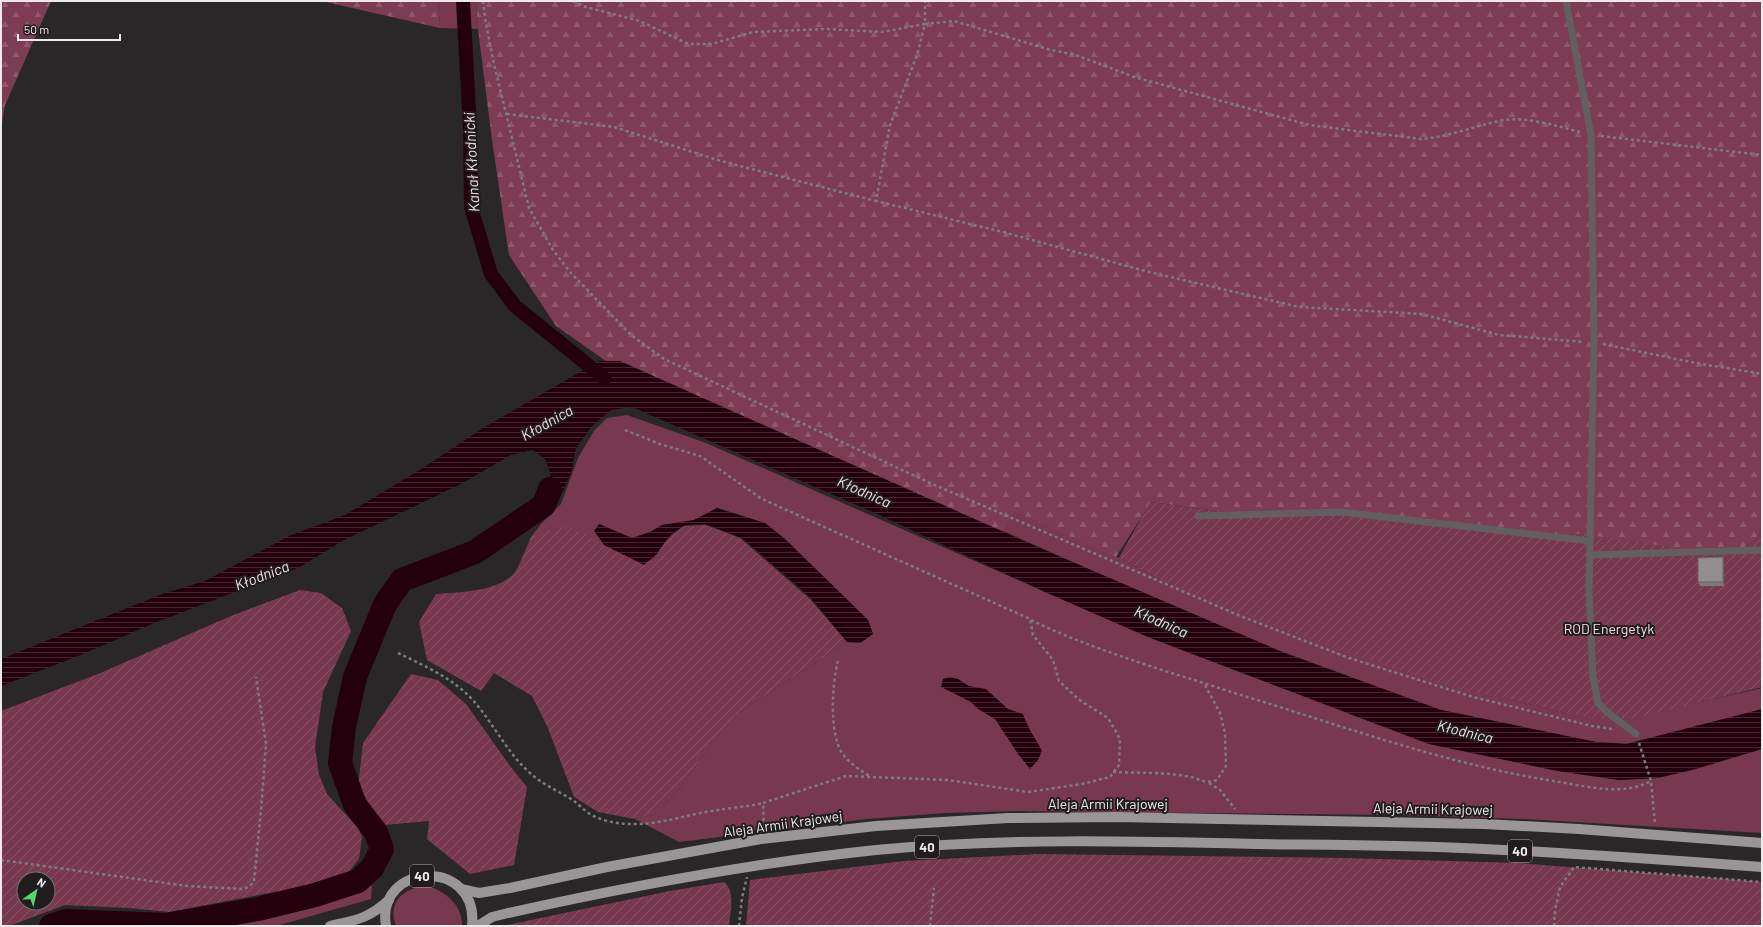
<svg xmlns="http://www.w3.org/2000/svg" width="1763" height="927" viewBox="0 0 1763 927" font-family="Barlow,sans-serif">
<defs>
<pattern id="forest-firs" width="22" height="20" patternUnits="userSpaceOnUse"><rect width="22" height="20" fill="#7d3c54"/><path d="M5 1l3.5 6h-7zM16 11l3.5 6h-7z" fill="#90586d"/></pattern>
<pattern id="garden-furrows" width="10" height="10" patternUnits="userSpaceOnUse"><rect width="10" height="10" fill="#783950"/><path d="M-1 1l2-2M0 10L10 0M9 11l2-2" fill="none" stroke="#8b5669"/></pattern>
<pattern id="water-rules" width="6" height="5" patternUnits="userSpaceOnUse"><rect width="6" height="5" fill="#24000d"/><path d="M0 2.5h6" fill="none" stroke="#442530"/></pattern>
</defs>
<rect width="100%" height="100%" fill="#2a2728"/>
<g fill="#783950">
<polygon points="438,1 476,1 478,29 440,28"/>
<polygon points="627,415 706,443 1148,637 1429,744 1558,771 1619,780 1657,778 1692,770 1762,749 1762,833 1523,819 1400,815 1019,811 945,813 867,819 679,842 635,819 656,814 680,788 701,758 735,715 847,642 860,643 873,634 868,620 785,539 765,523 717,508 694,520 662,525 650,532 632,538 599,524 604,545 531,537 540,525 561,504 578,458 594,431 607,418"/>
<polygon points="1011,510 1096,546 1162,580 1514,700 1566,713 1696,703 1762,688 1762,712 1651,745 1596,742 1441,710 1378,690 1226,630 1003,531"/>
<polygon points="372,885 371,899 276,926 205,926 280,909"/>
<path d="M426,886c19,4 37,20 36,40h-66c-9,-24 7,-38 30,-40z"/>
</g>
<g fill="url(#forest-firs)">
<polygon points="1,1 51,1 5,105 1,129"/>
<polygon points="316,1 438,1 440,28 326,2"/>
<polygon points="476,1 1762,1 1762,532 1741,551 1714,553 1542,534 1262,512 1218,511 1151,502 1116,557 1013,511 1003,532 606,361 556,326 509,255 492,140 478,29"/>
</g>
<g fill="url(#garden-furrows)" fill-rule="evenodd">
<polygon points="1150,502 1218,511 1341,509 1542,534 1582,534 1714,553 1741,550 1762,532 1762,687 1640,717 1615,721 1566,713 1514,700 1460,690 1353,655 1233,611 1162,580 1119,558"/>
<path d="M706,525l34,13 70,61 37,43 -112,73 -34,43 -21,30 -24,26 -21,5 -37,-7 -24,-15 -26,-69 -16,-32 -38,-23 -13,18 -54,-31 -8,-38 17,-28c25,-2 67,-2 81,-25 5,-10 9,-21 14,-32l15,-6 21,-5 76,38 10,-6 16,-21 15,-11z"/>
<path d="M300,590l21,3 21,15 9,23 -28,61 -8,55 4,28 8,19 31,34 4,9 -3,22 -13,16 -40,11 -137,26 -40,-4 -64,-3 -56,21h-8v-215l97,-37 133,-58zM24,879h24v24h-24z"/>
<polygon points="411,674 438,680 466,704 510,766 527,787 514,865 470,874 427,839 429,821 384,825 358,787 363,743"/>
<polygon points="1038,854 1345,858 1519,863 1762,882 1762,926 746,926 750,880 904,861"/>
<path d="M724,882c12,10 6,30 5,44h-227l168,-35z"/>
</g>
<g fill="url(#water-rules)">
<polygon points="599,361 620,361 1042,549 1280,651 1441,710 1596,742 1626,744 1762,709 1762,749 1692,770 1657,778 1619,780 1558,771 1429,744 1148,637 1045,592 877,514 632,407 611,410 592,426 576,448 571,473 559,500 537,519 526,508 542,494 551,475 545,459 533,450 511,455 463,483 342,541 300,567 154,623 83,654 1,686 1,659 162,594 205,581 289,536 345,515 426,466 483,428"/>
<polygon points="717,508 765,523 785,539 868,620 873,634 860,643 847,642 810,597 742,538 705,524 685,525 673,533 665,542 657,554 644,565 604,545 594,531 599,524 632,538 650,532 662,525 694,520"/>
<path d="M950,677l8,2 11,7 17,3 22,20 15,5c4,13 13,25 19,37l-4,9 -8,9 -12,-15 -23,-35 -17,-10 -7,-7 -30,-15 2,-8z"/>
</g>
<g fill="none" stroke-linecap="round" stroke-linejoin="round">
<polyline stroke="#24000d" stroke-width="14" points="463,1 470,129 471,207 491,274 515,306 604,378"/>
<polyline stroke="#24000d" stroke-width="24" points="51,926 66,921 165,925 258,909 315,895 358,881 372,868 382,849 376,832 355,805 340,763 344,727 355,677 385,604 402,580 475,552 544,505 550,489"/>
<g stroke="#7f7c7d" stroke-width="2.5" stroke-dasharray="3 3" stroke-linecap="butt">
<polyline points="483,1 486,24 494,64 529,208 553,250 570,272 631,335 664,359 930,483 1238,615 1349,658 1473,697 1592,726 1612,729"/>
<polyline points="573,1 586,7 640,21 688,44 712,44 753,32 827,29 882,32 925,24 925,1"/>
<polyline points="507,114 614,127 721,161 876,201"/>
<path d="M1580,132c-19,-5 -56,-16 -75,-12 -29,5 -55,17 -84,19l-112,-14 -175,-48 -58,-22 -25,-5 -97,-29 -29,3 -8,31 -27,70 -14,76 127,31 146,40 150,35 123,7 77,21 85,7"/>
<polyline points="1601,136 1762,155"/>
<polyline points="1603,344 1696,363 1762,374"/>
<polyline points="625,430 660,444 700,456 762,499 1030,619 1033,635 1053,660 1059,681 1078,699 1108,718 1120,739 1119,765 1110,777 1082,784 1028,792 948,780 846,776 763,803 764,827"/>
<path d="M1031,620c45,22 92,37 140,53 31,9 62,20 93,29 98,31 193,64 295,80 31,5 64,14 92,-1"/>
<path d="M398,653c25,12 52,24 72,44 22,23 36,55 60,76 13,12 29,18 44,28 5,4 10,9 16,13 12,7 27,10 41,10 28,1 54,-9 81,-13 16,-3 34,-4 51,-8"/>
<path d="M838,661c-6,22 -9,72 4,92 8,11 18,17 29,24"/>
<polyline points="1639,743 1651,781 1655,824"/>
<path d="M1113,772c24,1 48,0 72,4 13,1 19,9 32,4l9,-14 -1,-33 -5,-20 -15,-28"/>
<polyline points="1209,783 1220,790 1235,809"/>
<polyline points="1,860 187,886 244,889 250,886 254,881 261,810 266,744 256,677"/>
<polyline points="739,926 742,898 747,877"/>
<polyline points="930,926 934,888"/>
<polyline points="1554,926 1555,911 1560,887 1574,867 1762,882"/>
</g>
<g stroke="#615f60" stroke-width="7">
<polyline points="1566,1 1591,135 1594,342 1589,591 1593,677 1598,703 1607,712 1636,734"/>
<polyline points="1198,516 1341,512 1590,541"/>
<polyline points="1590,555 1762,550"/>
</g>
<g stroke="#9a9697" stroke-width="10">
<polyline points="461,889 479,893 510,888 607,867 761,839 876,826 1008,818 1117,817 1484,824 1579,829 1762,843"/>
<path d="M330,926c26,-6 38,-7 59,-26"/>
<path d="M386,926c-11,-64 93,-69 86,0"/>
<path d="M478,926l14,-9 16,-4c122,-27 243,-50 368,-63 126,-12 254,-9 380,-6 76,1 152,1 228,5 93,4 185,11 278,18"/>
</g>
</g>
<polygon fill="#7e7a7b" points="1723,557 1724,561 1724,586 1700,586 1698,582"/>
<polygon fill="#666364" points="1723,557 1724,561 1724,586 1723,582"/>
<polygon fill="#928e8f" stroke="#666364" points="1723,557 1723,582 1698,582 1698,558"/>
<g text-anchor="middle" stroke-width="4" stroke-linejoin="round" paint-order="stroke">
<g fill="#211d1e" stroke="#afacad" stroke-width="1">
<rect x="915" y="836" width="24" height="22" rx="3"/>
<rect x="1508" y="840" width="24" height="22" rx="3"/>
<rect x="410" y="865" width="24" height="22" rx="3"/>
</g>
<g font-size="13" font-weight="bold" fill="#eceaea">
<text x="927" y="852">40</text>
<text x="1520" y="856">40</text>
<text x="422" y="881">40</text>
</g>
<g font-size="14" fill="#f3dde3" stroke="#211d1e">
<text x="1609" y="634">ROD Energetyk</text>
</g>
<g font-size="14" fill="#eceaea" stroke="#211d1e">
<text x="1108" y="809">Aleja Armii Krajowej</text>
<text transform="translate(1433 809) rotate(1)" y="5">Aleja Armii Krajowej</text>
<text transform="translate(783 824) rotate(-8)" y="5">Aleja Armii Krajowej</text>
</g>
<g font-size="15" font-style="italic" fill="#f3dde3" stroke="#211d1e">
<text transform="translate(472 162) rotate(-93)" y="5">Kanał Kłodnicki</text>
<text transform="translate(547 423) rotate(-29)" y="5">Kłodnica</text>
<text transform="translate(864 492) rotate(24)" y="5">Kłodnica</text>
<text transform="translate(262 576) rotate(-21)" y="5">Kłodnica</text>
<text transform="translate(1161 622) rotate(24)" y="5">Kłodnica</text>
<text transform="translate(1465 732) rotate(14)" y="5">Kłodnica</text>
</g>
</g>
<rect width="1763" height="927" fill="none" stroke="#eceaea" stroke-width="4"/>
<g transform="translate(36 891) rotate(34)"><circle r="19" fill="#211d1e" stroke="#726f70"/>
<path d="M0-3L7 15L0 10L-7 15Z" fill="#53d673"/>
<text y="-6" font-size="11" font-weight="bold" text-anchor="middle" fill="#eceaea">N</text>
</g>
<path d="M18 34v6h102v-6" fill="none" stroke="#eceaea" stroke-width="2"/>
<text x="24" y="34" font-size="12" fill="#eceaea" stroke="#211d1e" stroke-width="3" paint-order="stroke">50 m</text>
</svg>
